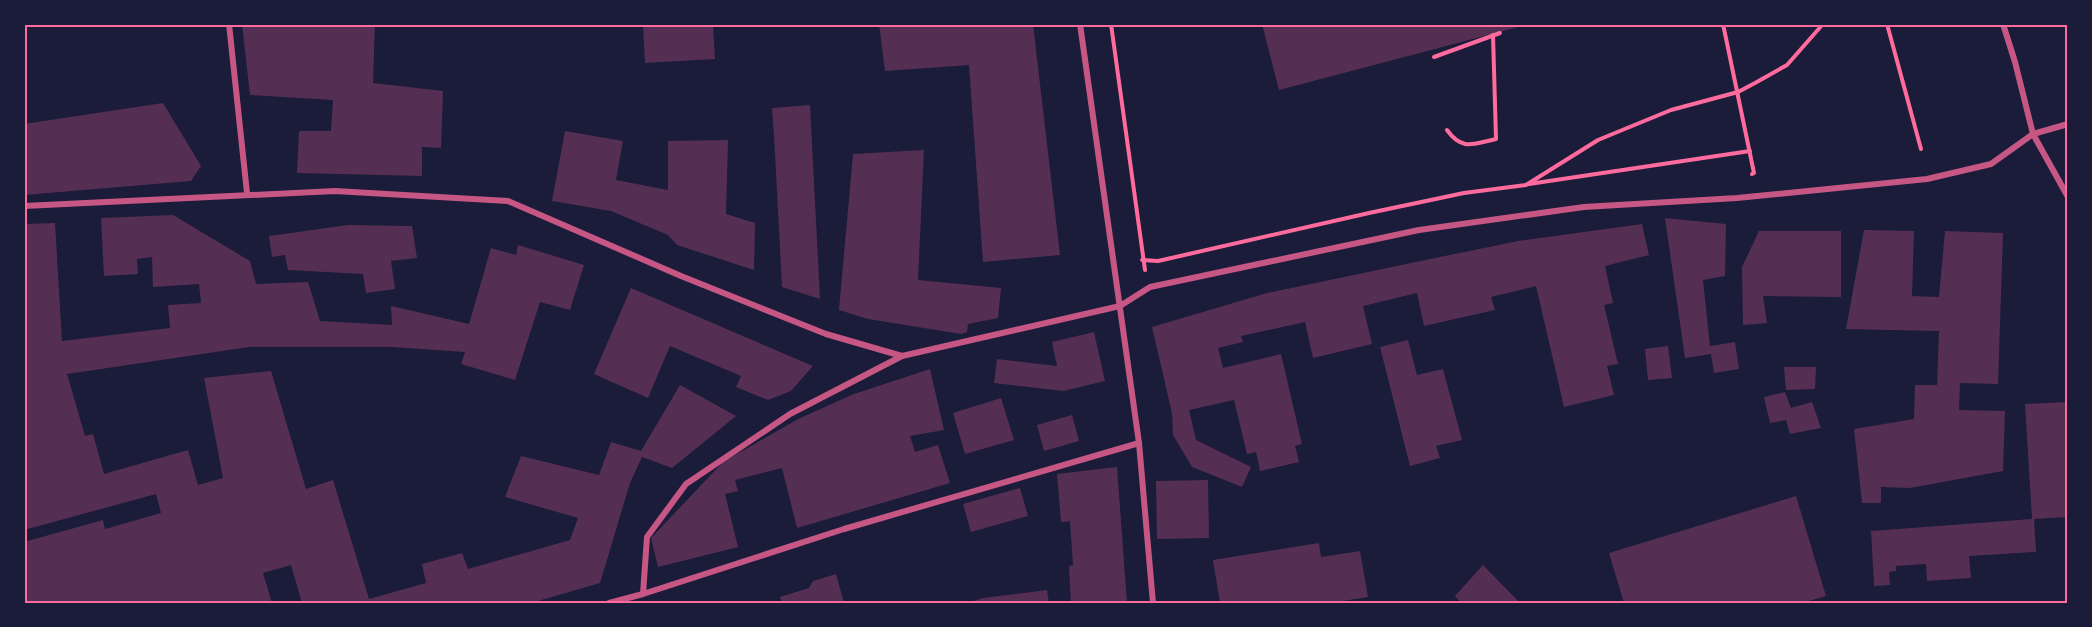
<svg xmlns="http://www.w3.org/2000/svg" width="2092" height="627" viewBox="0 0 2092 627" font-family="'Space Grotesk',sans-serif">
<rect width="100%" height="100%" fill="#1b1b3a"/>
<g fill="#542f53">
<polygon points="242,24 375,24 373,83 443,91 441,148 422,147 422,176 297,173 299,131 331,131 333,100 250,95"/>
<polygon points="643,24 713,24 715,59 645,63"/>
<polygon points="879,24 1033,24 1060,255 983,262 969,65 885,71"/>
<polygon points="1262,24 1526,24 1526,25 1279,90"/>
<polygon points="163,103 201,166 191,181 24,195 24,124"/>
<polygon points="810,105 820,299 782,287 774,135 772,108"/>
<polygon points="565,131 623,141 616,180 668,190 668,141 728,140 726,214 755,223 754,270 677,245 668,235 611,211 552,201"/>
<polygon points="924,150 918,280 1001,288 998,318 968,324 967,332 961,334 868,319 839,310 853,154"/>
<polygon points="173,215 250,261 256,284 308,282 320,321 392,325 391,306 469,324 491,248 516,255 518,245 584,265 570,310 540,302 515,380 461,364 465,352 392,347 249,347 67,374 85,436 93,434 104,474 188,450 198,485 223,478 204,378 271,371 306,489 333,480 369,599 426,583 422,564 462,553 468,569 570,540 578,518 505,497 521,456 599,475 611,442 641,451 680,385 736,416 672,468 642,457 630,483 600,583 531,603 302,603 291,565 263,573 272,603 24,603 24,542 103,520 105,529 161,513 156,494 24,530 24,224 55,223 62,341 170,328 168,305 201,303 199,284 153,287 152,257 137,259 138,274 104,276 101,218"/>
<polygon points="1665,218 1726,224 1725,276 1703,280 1710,346 1735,342 1739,369 1714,373 1711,354 1685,358"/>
<polygon points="1642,224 1649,255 1605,266 1613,303 1604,305 1618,364 1607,366 1614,395 1564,407 1536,286 1491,297 1495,310 1424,326 1417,293 1363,306 1372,344 1313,358 1305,322 1241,336 1243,342 1218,348 1223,368 1281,354 1302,444 1295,446 1299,462 1260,471 1256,452 1247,454 1234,400 1189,410 1196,440 1251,467 1242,487 1192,467 1173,435 1172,413 1152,327 1267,293 1411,263 1518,241"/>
<polygon points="348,225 412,226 417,258 391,261 395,289 366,293 363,274 288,270 285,255 272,257 269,236"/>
<polygon points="1864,230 1914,231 1912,296 1939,297 1945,231 2003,233 1998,384 1960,383 1959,410 2005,411 2003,471 1910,488 1881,487 1881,503 1862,503 1854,429 1914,419 1915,385 1937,385 1939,331 1846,329"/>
<polygon points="1759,231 1841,231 1841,297 1763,296 1767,323 1743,325 1742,267"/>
<polygon points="631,288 813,366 791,391 768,400 736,387 741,376 670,346 648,398 594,374"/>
<polygon points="1094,332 1105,381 1063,391 994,383 997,359 1057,366 1052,342"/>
<polygon points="1408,340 1417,375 1443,369 1462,440 1436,446 1440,458 1410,466 1380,347"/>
<polygon points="1668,346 1672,378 1648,380 1645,349"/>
<polygon points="1784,367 1816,367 1815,389 1786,390"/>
<polygon points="930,369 944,430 910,436 915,452 938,445 950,483 797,528 782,468 735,480 738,491 725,494 738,547 658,567 651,538 723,462 798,419 854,394"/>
<polygon points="1785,392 1791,408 1812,402 1821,428 1790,434 1786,420 1770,423 1764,397"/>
<polygon points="1001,398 1014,440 965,454 953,413"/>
<polygon points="2068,402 2068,517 2034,519 2036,552 1969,556 1971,578 1927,581 1926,564 1896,566 1896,571 1889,572 1890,585 1874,586 1871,531 2032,519 2025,404"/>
<polygon points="1072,415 1079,441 1044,451 1037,425"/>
<polygon points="1117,467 1127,603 1071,603 1069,566 1073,565 1070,521 1061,522 1057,474"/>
<polygon points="1208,480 1209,538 1157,539 1156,481"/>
<polygon points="1020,488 1028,516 971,532 963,504"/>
<polygon points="1796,496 1826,596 1802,603 1624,603 1609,553"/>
<polygon points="1319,543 1321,557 1360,551 1368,597 1330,603 1220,603 1213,560"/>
<polygon points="1483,565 1520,603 1461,603 1455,596"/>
<polygon points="836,574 844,603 782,603 780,597 809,588 813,581"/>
<polygon points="1047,590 1049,603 967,603 983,598"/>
</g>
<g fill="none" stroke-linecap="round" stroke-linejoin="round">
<g stroke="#ff6b9d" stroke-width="4">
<polyline points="1111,24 1145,270"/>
<polyline points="1723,24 1754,173 1752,174"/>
<polyline points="1887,24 1921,149"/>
<polyline points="1434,57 1500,33"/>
<path d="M1447,130c15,21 26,14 49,9l-3,-104"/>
<polyline points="1529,184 1750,151"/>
<polyline points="1142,260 1158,261 1369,213 1464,193 1526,185 1598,140 1671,110 1738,92 1755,83 1787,65 1823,24"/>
</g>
<g stroke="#c65784" stroke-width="6">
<polyline points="229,24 247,193"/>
<polyline points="1080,24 1139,443 1153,603"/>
<polyline points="2003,24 2015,62 2033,134 2068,197"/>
<polyline points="24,206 335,191 508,201 681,276 826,334 902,356 1120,306 1150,287 1419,230 1584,207 1737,198 1927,179 1991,164 2033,134 2068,124"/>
<polyline points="643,594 844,529 1139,443"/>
<polyline points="609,603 643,594 647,537 686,484 790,414 902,356"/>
</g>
</g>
<rect width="2092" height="627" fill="none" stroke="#1b1b3a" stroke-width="51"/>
<rect x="26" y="26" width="2040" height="576" fill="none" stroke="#ff6b9d" stroke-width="2"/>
</svg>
